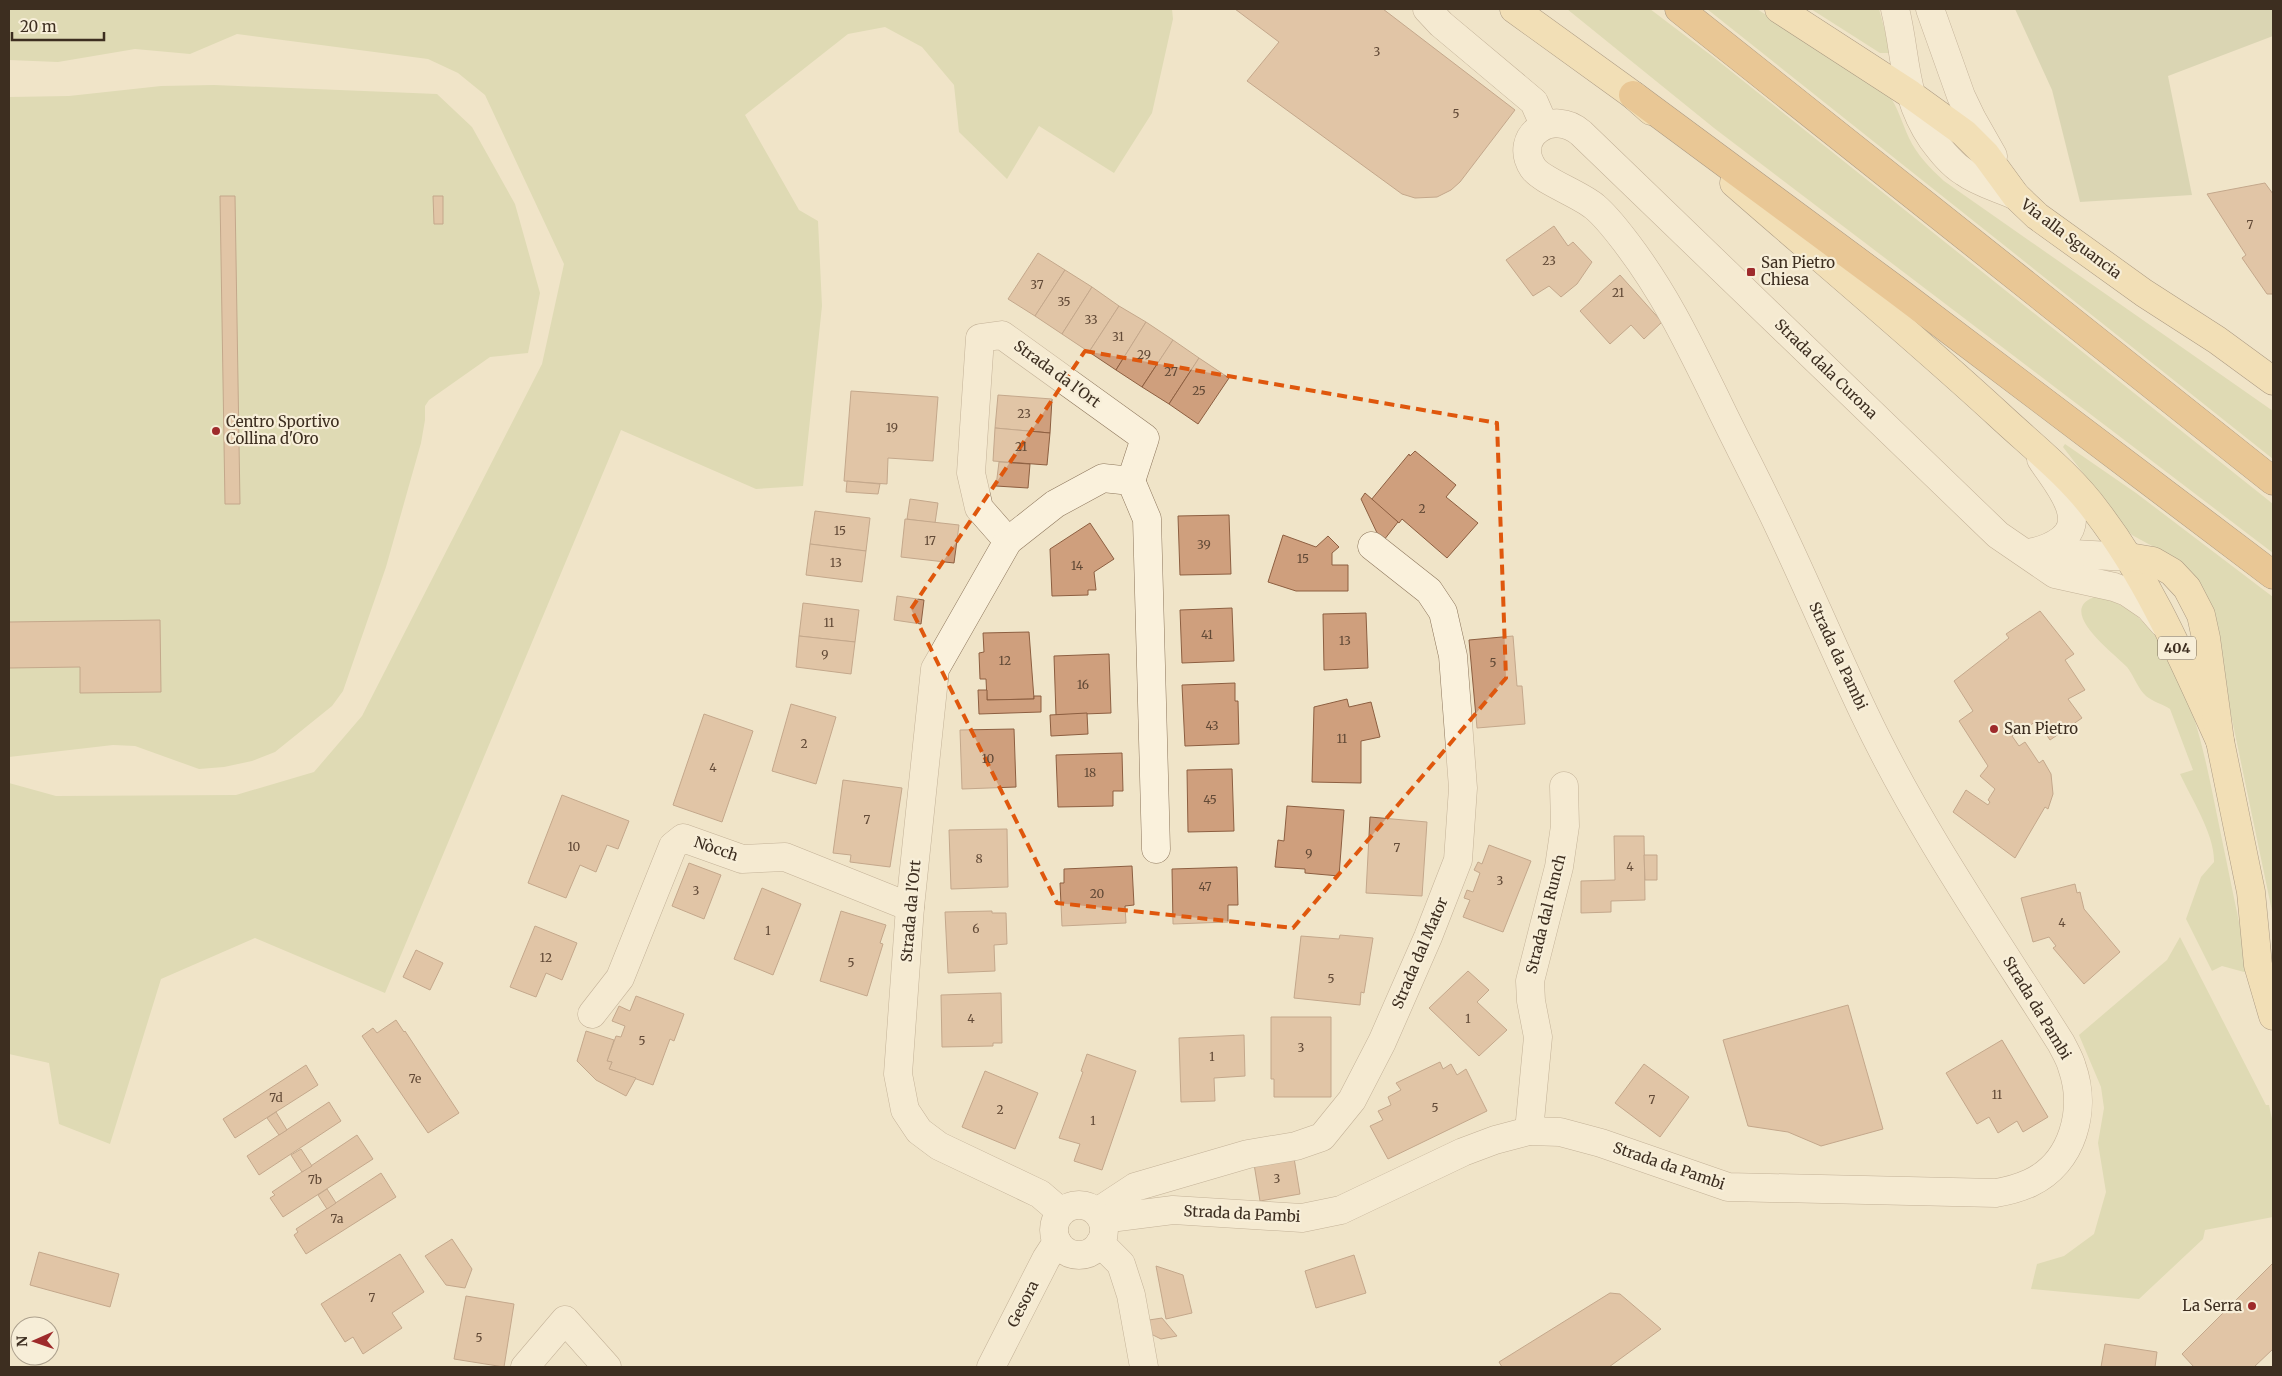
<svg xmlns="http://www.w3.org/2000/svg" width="2282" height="1376" viewBox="0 0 2282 1376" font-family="Merriweather,serif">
<rect width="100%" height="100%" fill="#f0e4c8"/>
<g fill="#c9cf9b">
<polygon points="9,9 1172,9 1173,19 1152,113 1114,173 1039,126 1007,179 959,132 954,85 922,47 885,27 848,34 745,115 799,210 818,221 822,306 803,486 756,489 621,430 385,993 255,938 161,979 110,1144 59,1124 49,1063 9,1054 9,783 56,796 236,795 314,772 362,716 542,364 564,264 485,95 458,73 428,59 237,34 190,54 135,49 58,62 9,60"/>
<polygon points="1567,9 1650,9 1712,56 2273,504 2273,553 1714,128"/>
<path d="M1707,9h50l132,86c9,13 13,28 20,43 8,17 21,30 35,43l329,230v48z"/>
<polygon points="1811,9 1879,9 1889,46 1889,53 1880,53"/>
<polygon points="214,85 437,94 472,127 515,204 540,293 528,353 490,357 429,400 425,406 425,420 421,443 386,567 343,691 332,706 275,752 252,761 224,767 199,769 135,746 113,745 9,757 9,97 69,96 161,86"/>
<polygon points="2065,444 2136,493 2273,597 2273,916 2219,657 2163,552 2132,535 2126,529 2063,447"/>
<path d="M2098,596c24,7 43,20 58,41 38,53 50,125 63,188 10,49 20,97 30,145l-5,2 -22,-6 -10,5 -26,-52 15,-42 13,-15c1,-27 -23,-64 -34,-88l13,-4 -23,-61c-7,-5 -17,-7 -24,-13 -8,-7 -12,-20 -19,-29 -13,-14 -75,-59 -29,-71z"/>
<polygon points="2180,937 2266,1105 2269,1105 2273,1124 2273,1217 2205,1230 2203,1239 2139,1299 2031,1289 2037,1264 2064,1256 2094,1234 2106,1192 2098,1143 2104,1108 2101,1087 2079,1035 2167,960"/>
</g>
<polygon fill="#bfc49a" points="2015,9 2273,9 2273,36 2168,76 2192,195 2080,202 2052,90"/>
<g fill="#cf9f7d" stroke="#8d5f41">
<polygon points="1235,9 1383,9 1515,110 1460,182 1451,190 1437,197 1415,198 1402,194 1247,81 1279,42"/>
<polygon points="2265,183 2273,194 2273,294 2267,294 2242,258 2246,255 2207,194"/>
<polygon points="220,196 235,196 240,504 225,504"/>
<polygon points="433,196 443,196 443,224 434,224"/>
<polygon points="1554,226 1568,246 1573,242 1592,262 1577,284 1561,297 1549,286 1533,296 1506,260"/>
<polygon points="1038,253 1065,270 1035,316 1008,299"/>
<polygon points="1065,270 1092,287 1062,334 1035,316"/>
<polygon points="1620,275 1662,322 1644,339 1631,325 1610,344 1580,311"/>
<polygon points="1092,287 1119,306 1089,352 1062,334"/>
<polygon points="1119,306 1146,322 1116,370 1089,352"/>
<polygon points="1146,322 1173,340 1142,387 1116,370"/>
<polygon points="1173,340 1199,358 1169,404 1142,387"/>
<polygon points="1199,358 1229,378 1198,424 1169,404"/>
<polygon points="851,391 938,397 933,461 888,458 887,484 844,481"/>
<polygon points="998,395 1052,399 1050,433 995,428"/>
<polygon points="995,428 1050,433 1047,465 993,461"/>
<polygon points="1415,451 1456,485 1446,497 1478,523 1447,558 1402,519 1399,523 1371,500 1409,454 1410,456"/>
<polygon points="999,462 1030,464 1028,488 996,486"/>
<polygon points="847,481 880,484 878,494 846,492"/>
<polygon points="1365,493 1398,522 1384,540 1378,535 1361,499"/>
<polygon points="910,499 938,503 935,523 907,519"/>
<polygon points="815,511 870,518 866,551 810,544"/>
<polygon points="1229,515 1231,574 1180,575 1178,516"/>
<polygon points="905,519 959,525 954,563 901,557"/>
<polygon points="1090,523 1114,559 1094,572 1096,590 1088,590 1088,595 1052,596 1050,549"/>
<polygon points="1283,535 1316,547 1328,536 1339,547 1332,553 1332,565 1348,565 1348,591 1296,591 1268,582"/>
<polygon points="810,544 866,551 862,582 806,575"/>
<polygon points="897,596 924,600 921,624 894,620"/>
<polygon points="803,603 859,610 855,642 799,636"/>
<polygon points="1232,608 1234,661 1182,663 1180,610"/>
<polygon points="2040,611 2074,654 2065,660 2085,690 2068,699 2082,718 2050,740 2037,721 2012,736 2019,746 2025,742 2039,763 2043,760 2051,774 2053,794 2048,809 2045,807 2015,858 1953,812 1966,790 1988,805 1990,802 1988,800 1995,789 1980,776 1988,766 1959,721 1973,711 1954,681 2009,638 2006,634"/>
<polygon points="1366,613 1368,668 1324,670 1323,614"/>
<polygon points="160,620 161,692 80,693 80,667 9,668 9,622"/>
<polygon points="1029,632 1034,699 987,700 986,679 980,679 979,653 984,652 983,633"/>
<polygon points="799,636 855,642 851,674 796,667"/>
<polygon points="1513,636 1517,686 1522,686 1525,724 1477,728 1469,640"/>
<polygon points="1109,654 1111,713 1056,715 1054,656"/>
<polygon points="1235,683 1235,701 1238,701 1239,744 1185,746 1182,685"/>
<polygon points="978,690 987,690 987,700 1034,699 1034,696 1041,696 1041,712 979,714"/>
<polygon points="1347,699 1349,707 1371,702 1380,737 1361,741 1361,783 1312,782 1314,707"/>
<polygon points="791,704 836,717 816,784 772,771"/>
<polygon points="1087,713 1088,734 1051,736 1050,715"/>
<polygon points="704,714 753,731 722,822 673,805"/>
<polygon points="1014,729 1016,787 962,789 960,730"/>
<polygon points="1122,753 1123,791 1113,791 1113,806 1058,807 1056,755"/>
<polygon points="1232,769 1234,831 1188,832 1187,770"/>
<polygon points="843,780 902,788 890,867 850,862 851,855 833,853"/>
<polygon points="562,795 629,821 618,849 607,845 596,872 580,865 566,898 528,883"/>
<polygon points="1287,806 1344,810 1339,876 1305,873 1305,869 1275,867 1278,840 1284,841"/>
<polygon points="1370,817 1427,822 1422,896 1366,893"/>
<polygon points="1007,829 1008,887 951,889 949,830"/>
<polygon points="1614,836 1644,836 1645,900 1611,901 1611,912 1581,913 1581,881 1615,880"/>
<polygon points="1489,845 1531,861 1503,932 1463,917 1470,900 1464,898 1467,890 1473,892 1480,873 1474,870 1478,862 1482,864"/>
<polygon points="1644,855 1657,855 1657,880 1645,880"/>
<polygon points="689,863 721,875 704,919 672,906"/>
<polygon points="1132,866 1134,905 1125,906 1126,923 1062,926 1060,883 1064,883 1064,869"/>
<polygon points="1237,867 1238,905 1228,905 1228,922 1173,924 1172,869"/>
<polygon points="2075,884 2077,893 2080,892 2084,909 2120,952 2084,984 2053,948 2056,946 2049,937 2033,942 2021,898"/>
<polygon points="762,888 801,904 773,975 734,959"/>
<polygon points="841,911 886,925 880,943 883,944 867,996 820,981"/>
<polygon points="992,911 992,913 1006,913 1007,944 994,945 995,971 948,973 945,912"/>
<polygon points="535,926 577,943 562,980 546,973 536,997 510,987"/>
<polygon points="1340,935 1373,938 1364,993 1361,992 1360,1005 1294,998 1301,936 1339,939"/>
<polygon points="416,950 443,963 430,990 403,977"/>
<polygon points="1468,971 1489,990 1477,1002 1507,1030 1479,1056 1429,1008"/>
<polygon points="1001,993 1002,1043 993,1043 993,1046 942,1047 941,995"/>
<polygon points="636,996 684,1014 674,1041 670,1039 653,1085 609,1069 612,1062 607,1061 616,1036 621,1037 625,1026 612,1021 619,1006 630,1011"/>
<polygon points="1848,1005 1883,1129 1821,1146 1788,1132 1748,1126 1723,1040"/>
<polygon points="1271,1017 1331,1017 1331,1097 1274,1097 1274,1079 1271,1079"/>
<polygon points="396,1020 404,1032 405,1031 459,1113 428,1133 362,1036 373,1028 377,1033"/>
<polygon points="586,1031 614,1040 607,1061 612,1062 609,1069 636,1078 626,1096 596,1080 577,1061"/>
<polygon points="1244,1035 1245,1076 1214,1078 1215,1101 1181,1102 1179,1038"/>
<polygon points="2002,1040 2048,1117 2023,1132 2017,1121 1998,1133 1989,1117 1977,1124 1946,1073"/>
<polygon points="1087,1054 1136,1071 1102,1170 1074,1161 1080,1144 1059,1138 1083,1072 1081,1071"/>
<polygon points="1440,1062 1443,1069 1451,1064 1457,1075 1466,1069 1487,1111 1388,1159 1370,1126 1383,1120 1378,1111 1391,1105 1388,1097 1401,1090 1396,1083"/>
<polygon points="1644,1064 1689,1097 1660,1137 1615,1103"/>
<polygon points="306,1065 318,1085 235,1138 223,1119"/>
<polygon points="985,1071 1038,1093 1015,1149 962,1127"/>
<polygon points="329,1102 341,1121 259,1175 247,1156"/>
<polygon points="276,1112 287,1130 279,1135 267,1118"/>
<polygon points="357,1135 373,1159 283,1217 270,1198 275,1195 272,1192"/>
<polygon points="301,1149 312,1166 302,1172 291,1155"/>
<polygon points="1294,1158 1300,1194 1260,1201 1254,1164"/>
<polygon points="381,1173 396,1197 306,1254 294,1235 298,1232 296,1229"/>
<polygon points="327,1189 336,1203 327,1209 318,1195"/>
<polygon points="452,1239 472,1269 465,1288 446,1285 425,1256"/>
<polygon points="39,1252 119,1274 110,1307 30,1285"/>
<polygon points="400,1254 424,1292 392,1313 402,1328 363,1354 353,1337 345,1342 321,1304"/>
<polygon points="1354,1255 1366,1293 1316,1308 1305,1271"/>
<polygon points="2273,1263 2273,1349 2254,1367 2194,1367 2182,1354"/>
<polygon points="1156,1266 1183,1275 1192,1313 1166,1319"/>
<polygon points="1610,1293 1620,1294 1661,1329 1609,1367 1502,1367 1499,1362"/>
<polygon points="466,1296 514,1304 504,1367 454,1359"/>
<polygon points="1162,1318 1177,1336 1161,1339 1151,1334 1149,1320"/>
<polygon points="2105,1344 2157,1352 2155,1367 2101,1367"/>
</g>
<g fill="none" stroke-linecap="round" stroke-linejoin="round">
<defs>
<g id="minor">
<polyline points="1427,9 1441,24 1534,102 1544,125"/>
<path d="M1895,9c12,48 7,86 37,130 9,12 19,25 32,33 15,11 35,16 52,24"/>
<polyline points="1930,9 1961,96 1972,119 1993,156"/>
<polyline points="1008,541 979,508 971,473 980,338 1002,335 1145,438 1131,481"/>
<path d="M2033,552c10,-2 20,-6 28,-12 29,-22 -7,-60 -20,-81"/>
<polyline points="2037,552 2129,557"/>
<polyline points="592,1014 620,978 673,846 683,838 742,859 785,857 910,907"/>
<polyline points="1529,1131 1538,1037 1531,1001 1530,981 1559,867 1565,826 1564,786"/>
<circle cx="1079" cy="1230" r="25"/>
<polyline points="1061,1212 1040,1194 939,1146 919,1131 905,1110 898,1074 910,907 935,669 1008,541 1055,504 1103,478 1131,481 1147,519 1156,849"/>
<polyline points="1097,1212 1135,1187 1248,1154 1296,1146 1322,1137 1352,1100 1382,1042 1428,937 1458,860 1463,788 1453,656 1443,612 1429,591 1372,546"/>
<path d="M1102,1219l71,-9 129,8 39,-8 122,-58 32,-12 34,-9 31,1 41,11 127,44 268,6c12,-2 23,-5 34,-10 43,-20 57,-73 42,-116 -2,-8 -7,-16 -11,-24 -68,-108 -142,-214 -197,-330 -29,-61 -55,-123 -84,-184 -21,-45 -44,-88 -65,-132 -27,-55 -50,-103 -87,-152 -10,-13 -20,-27 -33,-38 -15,-13 -53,-26 -62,-39 -21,-32 20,-60 48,-35l417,402 57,39 59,13 13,5 22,15 14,16"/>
<polyline points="1100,1243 1121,1264 1131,1295 1144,1367"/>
<polyline points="525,1367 565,1320 607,1367"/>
<polyline points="991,1367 1046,1259 1057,1242"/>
</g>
<g id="major">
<polyline points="1514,9 1633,95 1651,111"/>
<polyline points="1779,9 1910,94 1964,133 1986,155 2016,196 2037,216 2144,293 2217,340 2273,381"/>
<path d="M1734,183c88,77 178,152 264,231 33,31 72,61 99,98 53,69 87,150 123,229"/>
<polyline points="2129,557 2153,561 2172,572 2187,588 2201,615 2206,638 2220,741 2251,892 2258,965 2273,1016"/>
</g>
<g id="highway">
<polyline points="1679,9 2273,481"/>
<polyline points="1633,95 1895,289 2273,575"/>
</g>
</defs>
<use href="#minor" stroke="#8d765c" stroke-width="29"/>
<use href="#major" stroke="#5b4430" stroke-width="29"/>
<use href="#highway" stroke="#5b4430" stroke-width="29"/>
<use href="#minor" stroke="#faf1dc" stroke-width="28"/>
<use href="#major" stroke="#f3d9a0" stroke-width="28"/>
<use href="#highway" stroke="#e0a458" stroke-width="28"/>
</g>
<path d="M0 0H2282V1376H0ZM1085,351l412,72 9,255 -213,250 -236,-25 -146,-294z" fill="#f0e4c8" fill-opacity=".55" fill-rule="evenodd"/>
<path fill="none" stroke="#df570d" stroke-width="4" stroke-dasharray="10 6" stroke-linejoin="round" d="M1085,351l412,72 9,255 -213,250 -236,-25 -146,-294z"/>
<g fill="#9e2a2b" stroke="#f7eed8" stroke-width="2">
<rect x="1746" y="267" width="10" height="10" rx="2.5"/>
<circle cx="216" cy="431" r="5"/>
<circle cx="1994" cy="729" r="5"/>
<circle cx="2252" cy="1306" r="5"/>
</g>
<g text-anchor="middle" stroke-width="4.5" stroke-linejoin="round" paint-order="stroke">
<g font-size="12" fill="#624a37">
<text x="1377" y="56">3</text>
<text x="1456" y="118">5</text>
<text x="2250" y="229">7</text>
<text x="1549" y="265">23</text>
<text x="1037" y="289">37</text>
<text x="1618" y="297">21</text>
<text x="1064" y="306">35</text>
<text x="1091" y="324">33</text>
<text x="1118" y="341">31</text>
<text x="1144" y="359">29</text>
<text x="1171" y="376">27</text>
<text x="1199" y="395">25</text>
<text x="1024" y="418">23</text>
<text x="892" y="432">19</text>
<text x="1021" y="451">21</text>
<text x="1422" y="513">2</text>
<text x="840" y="535">15</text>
<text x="930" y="545">17</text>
<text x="1204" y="549">39</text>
<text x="1303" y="563">15</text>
<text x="836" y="567">13</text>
<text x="1077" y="570">14</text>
<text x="829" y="627">11</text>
<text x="1207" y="639">41</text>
<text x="1345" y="645">13</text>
<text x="825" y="659">9</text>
<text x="1005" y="665">12</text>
<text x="1493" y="667">5</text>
<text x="1083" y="689">16</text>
<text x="1212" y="730">43</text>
<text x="1342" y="743">11</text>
<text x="804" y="748">2</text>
<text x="988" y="763">10</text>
<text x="713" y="772">4</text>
<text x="1090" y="777">18</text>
<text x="1210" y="804">45</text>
<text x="867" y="824">7</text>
<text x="574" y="851">10</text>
<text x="1397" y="852">7</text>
<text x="1309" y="858">9</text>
<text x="979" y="863">8</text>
<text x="1630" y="871">4</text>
<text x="1500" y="885">3</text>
<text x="1205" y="891">47</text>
<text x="696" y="895">3</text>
<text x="1097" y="898">20</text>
<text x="2062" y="927">4</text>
<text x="976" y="933">6</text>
<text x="768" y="935">1</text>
<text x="546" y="962">12</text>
<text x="851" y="967">5</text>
<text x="1331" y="983">5</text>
<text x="971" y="1023">4</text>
<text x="1468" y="1023">1</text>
<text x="642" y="1045">5</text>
<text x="1301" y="1052">3</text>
<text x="1212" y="1061">1</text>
<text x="415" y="1083">7e</text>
<text x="1997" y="1099">11</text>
<text x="276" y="1102">7d</text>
<text x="1652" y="1104">7</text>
<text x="1435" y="1112">5</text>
<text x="1000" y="1114">2</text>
<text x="1093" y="1125">1</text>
<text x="1277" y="1183">3</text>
<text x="315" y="1184">7b</text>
<text x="337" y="1223">7a</text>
<text x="372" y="1302">7</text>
<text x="479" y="1342">5</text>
</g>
<rect fill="#f7eed8" stroke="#756857" stroke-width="1" x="2158" y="636.5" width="38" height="23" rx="4"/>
<g font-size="14" font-weight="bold" fill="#3d2e20">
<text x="2177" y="653">404</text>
</g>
<g font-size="15" fill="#3d2e20" stroke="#f7eed8">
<text transform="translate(2071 239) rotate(37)" y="5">Via alla Sguancia</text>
<text transform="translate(1826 369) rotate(44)" y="5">Strada dala Curona</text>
<text transform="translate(1057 374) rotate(36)" y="5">Strada da l'Ort</text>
<text transform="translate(1838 656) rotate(65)" y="5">Strada da Pambi</text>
<text transform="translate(716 849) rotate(19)" y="5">Nòcch</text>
<text transform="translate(911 911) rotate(-85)" y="5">Strada da l'Ort</text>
<text transform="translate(1546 914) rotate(-76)" y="5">Strada dal Runch</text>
<text transform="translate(1420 953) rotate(-67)" y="5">Strada dal Mator</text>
<text transform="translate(2037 1008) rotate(59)" y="5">Strada da Pambi</text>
<text transform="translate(1669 1166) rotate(19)" y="5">Strada da Pambi</text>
<text transform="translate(1242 1214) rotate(3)" y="5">Strada da Pambi</text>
<text transform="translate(1023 1304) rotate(-63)" y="5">Gesora</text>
</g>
<g font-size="15" fill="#3d2e20" stroke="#f7eed8" text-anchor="start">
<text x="1761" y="268">San Pietro<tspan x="1761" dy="17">Chiesa</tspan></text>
<text x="226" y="427">Centro Sportivo<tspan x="226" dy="17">Collina d'Oro</tspan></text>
<text x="2004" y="734">San Pietro</text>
<text x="2242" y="1311" text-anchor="end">La Serra</text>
</g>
</g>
<rect width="2282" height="1376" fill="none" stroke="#3d2e20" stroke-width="20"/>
<g transform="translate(35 1341) rotate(268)"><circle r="24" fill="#f7eed8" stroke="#ada18e"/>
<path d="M0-4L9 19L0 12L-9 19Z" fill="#9e2a2b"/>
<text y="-8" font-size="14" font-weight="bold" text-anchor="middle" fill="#3d2e20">N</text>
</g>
<path d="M12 32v8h92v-8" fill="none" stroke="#3d2e20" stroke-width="2.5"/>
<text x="20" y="32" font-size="15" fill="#3d2e20" stroke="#f7eed8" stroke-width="4" paint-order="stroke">20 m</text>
</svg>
